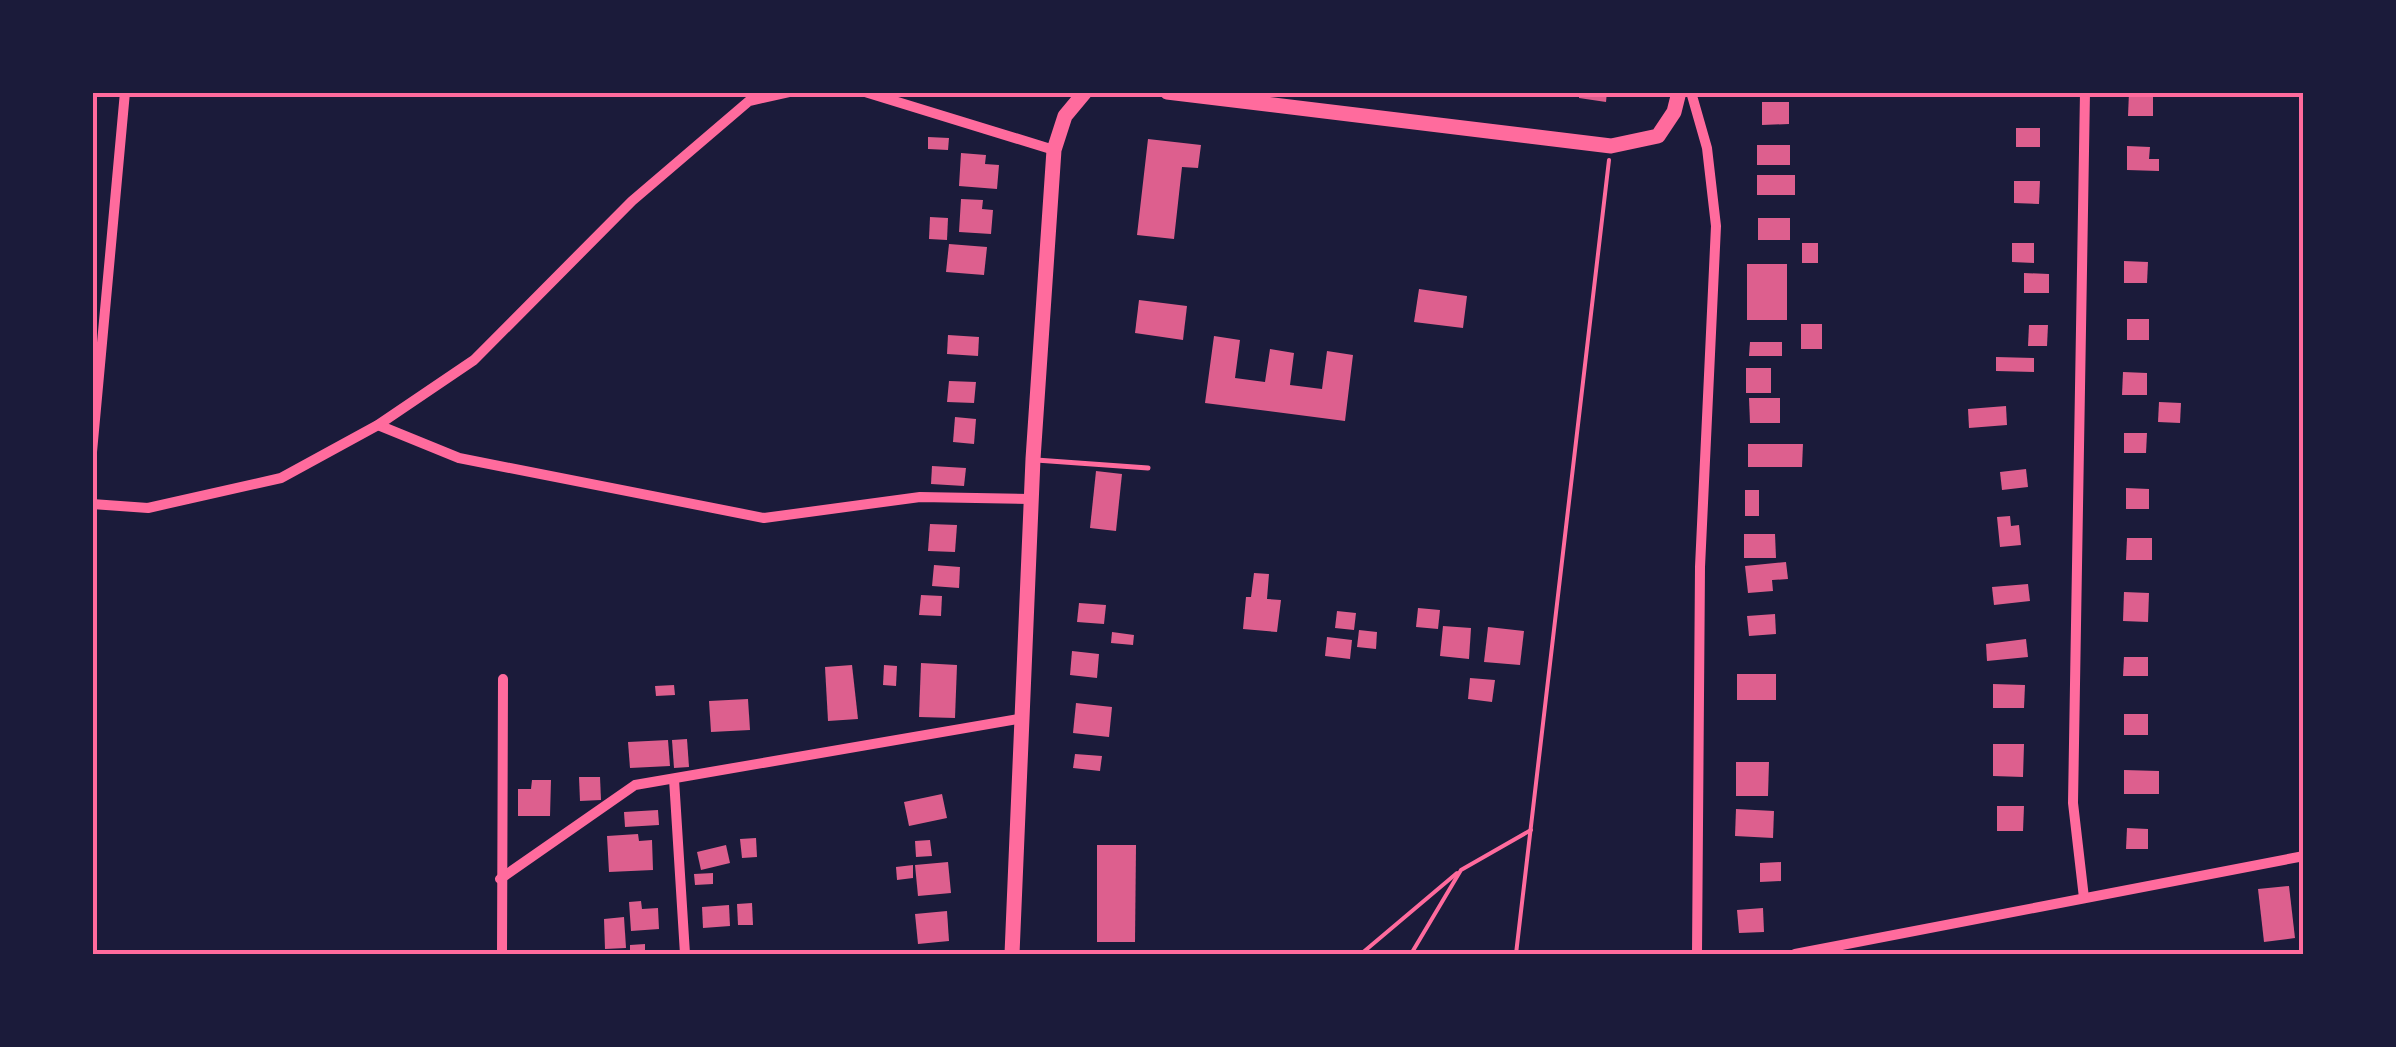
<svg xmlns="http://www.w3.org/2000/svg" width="2396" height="1047" viewBox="0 0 2396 1047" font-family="'PT Serif',serif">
<rect width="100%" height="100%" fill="#1b1b3a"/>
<g fill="#dd5f8e">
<polygon points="1579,92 1607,92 1606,102 1579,98"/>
<polygon points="2129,92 2153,92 2153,116 2128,116"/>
<polygon points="1762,102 1789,102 1789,124 1762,125"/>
<rect x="2016" y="128" width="24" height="19"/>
<polygon points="928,137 949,138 948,150 928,149"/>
<polygon points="1148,139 1201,145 1198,168 1182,167 1174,239 1137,235"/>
<rect x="1757" y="145" width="33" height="20"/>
<polygon points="2127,146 2150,147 2149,159 2159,159 2159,171 2127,170"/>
<polygon points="961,153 986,155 985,164 999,165 997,189 959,186"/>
<rect x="1757" y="175" width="38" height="20"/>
<polygon points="2014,181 2040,181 2039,204 2014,203"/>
<polygon points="961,199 983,200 982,209 993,210 991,234 959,232"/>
<polygon points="930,217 948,218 947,240 929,239"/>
<rect x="1758" y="218" width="32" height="22"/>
<rect x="1802" y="243" width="16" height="20"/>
<polygon points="2012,243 2034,243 2034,263 2012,262"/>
<polygon points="949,244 987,247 984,275 946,272"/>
<polygon points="2124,261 2148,262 2147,283 2124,283"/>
<rect x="1747" y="264" width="40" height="56"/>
<polygon points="2024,273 2049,274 2049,293 2024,293"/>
<polygon points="1419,289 1467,296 1463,328 1414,322"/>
<polygon points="1139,300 1187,306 1183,340 1135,333"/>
<rect x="2127" y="319" width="22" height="21"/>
<rect x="1801" y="324" width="21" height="25"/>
<polygon points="2029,325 2048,325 2047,346 2028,346"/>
<polygon points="948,335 979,337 978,356 947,354"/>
<polygon points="1214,336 1240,340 1235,378 1265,382 1270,349 1294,353 1290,385 1322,389 1327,351 1353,355 1345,421 1205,403"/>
<polygon points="1750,342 1782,342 1782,356 1749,356"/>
<polygon points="1996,357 2034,358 2034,372 1996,371"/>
<rect x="1746" y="368" width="25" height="25"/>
<polygon points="2123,372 2147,373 2147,395 2122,395"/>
<polygon points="949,381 976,382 974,403 947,402"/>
<polygon points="1749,398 1780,398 1780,423 1750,423"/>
<polygon points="2159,402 2181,403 2180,423 2158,422"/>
<polygon points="2006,406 2007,425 1969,428 1968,409"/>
<polygon points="955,417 976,419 974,444 953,442"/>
<polygon points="2124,433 2147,433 2146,453 2124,453"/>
<polygon points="1748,444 1803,444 1802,467 1748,467"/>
<polygon points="932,466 966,468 964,486 931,484"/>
<polygon points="2026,469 2028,487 2002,490 2000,472"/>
<polygon points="1096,471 1122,474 1116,531 1090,528"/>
<polygon points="2126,488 2149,489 2149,509 2126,509"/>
<rect x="1745" y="490" width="14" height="26"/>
<polygon points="2010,516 2011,526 2019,525 2021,545 2000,547 1997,517"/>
<polygon points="930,524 957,525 955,552 928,551"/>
<polygon points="1744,534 1775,534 1776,558 1744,558"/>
<polygon points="2127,538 2152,538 2152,560 2126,560"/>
<polygon points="1786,562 1788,579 1772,580 1773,591 1748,593 1745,566"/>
<polygon points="934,565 960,567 959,588 932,586"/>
<polygon points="1254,573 1269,574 1267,599 1281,600 1277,632 1243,629 1246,597 1251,597"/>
<polygon points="2028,584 2030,601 1994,605 1992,587"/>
<polygon points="2124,592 2149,593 2148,622 2123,621"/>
<polygon points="921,595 942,596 941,616 919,615"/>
<polygon points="1079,603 1106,605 1104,624 1077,622"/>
<polygon points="1418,608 1440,610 1438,629 1416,627"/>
<polygon points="1337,611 1356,613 1354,630 1335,628"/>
<polygon points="1775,614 1776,634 1749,636 1747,616"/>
<polygon points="1443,626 1471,628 1469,659 1440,656"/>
<polygon points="1488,627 1524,631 1520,665 1484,662"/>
<polygon points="1359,630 1377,632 1376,649 1357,647"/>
<polygon points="1112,632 1134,635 1133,645 1111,643"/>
<polygon points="1327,637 1352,640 1350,659 1325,656"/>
<polygon points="2026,639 2028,657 1987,661 1986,644"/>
<polygon points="1072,651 1099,654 1097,678 1070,675"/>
<polygon points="2124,657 2148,657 2148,676 2123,676"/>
<polygon points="921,663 957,665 955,718 919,717"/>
<polygon points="852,665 858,719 828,721 825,667"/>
<polygon points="884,665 897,666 896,686 883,685"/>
<rect x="1737" y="674" width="39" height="26"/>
<polygon points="1470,678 1495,680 1492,702 1468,699"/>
<polygon points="1993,684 2025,685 2024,708 1993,708"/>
<polygon points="674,685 675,695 656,696 655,686"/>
<polygon points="748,699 750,730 711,732 709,701"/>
<polygon points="1076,703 1112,707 1109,737 1073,733"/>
<rect x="2124" y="714" width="24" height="21"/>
<polygon points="687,739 689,767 674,768 672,740"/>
<polygon points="668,740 670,766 630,768 628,742"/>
<polygon points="1993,744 2024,744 2023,777 1993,776"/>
<polygon points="1075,754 1102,756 1100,771 1073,768"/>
<polygon points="1736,762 1769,762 1768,796 1736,796"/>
<polygon points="2124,770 2159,771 2159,794 2124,794"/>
<polygon points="579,777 600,777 601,800 580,801"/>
<polygon points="532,780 551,780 550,816 518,816 518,789 531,789"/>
<polygon points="942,794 947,818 909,826 904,802"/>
<polygon points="1997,806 2024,806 2023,831 1997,831"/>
<polygon points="1736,809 1774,811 1773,838 1735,836"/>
<polygon points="658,810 659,825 625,827 624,812"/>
<polygon points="2127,828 2148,829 2148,849 2126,849"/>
<polygon points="638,834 639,841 652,840 653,870 609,872 607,836"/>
<polygon points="756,838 757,857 742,858 740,839"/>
<polygon points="930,840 932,856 916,857 915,841"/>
<polygon points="726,845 730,863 701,870 697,852"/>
<polygon points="1097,845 1136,845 1135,942 1097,942"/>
<polygon points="948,862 951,893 918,896 915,865"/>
<polygon points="1781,862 1781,881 1760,882 1760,863"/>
<polygon points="913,865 913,878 897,880 896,867"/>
<polygon points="713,873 713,884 695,885 694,874"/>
<polygon points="2289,886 2295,938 2264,942 2258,889"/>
<polygon points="641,901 642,909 658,908 659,929 631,931 629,902"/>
<polygon points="752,903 753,925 738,925 737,904"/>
<polygon points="729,905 730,926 703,928 702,907"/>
<polygon points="1763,908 1764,932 1739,933 1737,910"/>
<polygon points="947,911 949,941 918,944 915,914"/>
<polygon points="624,917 626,948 605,949 604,919"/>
<polygon points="645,944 645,954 630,954 630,945"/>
</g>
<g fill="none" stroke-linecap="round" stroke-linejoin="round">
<g stroke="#ff6b9d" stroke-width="4">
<polyline points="1361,954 1457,873"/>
<polyline points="1411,954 1461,870 1531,830"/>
<polyline points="1516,954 1609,160"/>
</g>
<polyline stroke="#ff6b9d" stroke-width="5" points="1036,460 1148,468"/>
<g stroke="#ff6b9d" stroke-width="10">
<polyline points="865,92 1054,150"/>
<polyline points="1691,92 1707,148 1716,226 1700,567 1697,954"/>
<polyline points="378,425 459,458 764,518 920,497 1030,499"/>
<polyline points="92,452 125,92"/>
<polyline points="92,504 148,508 281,478 378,425 474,360 632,201 749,101 789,92"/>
<polyline points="674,779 685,954"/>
<polyline points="500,879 635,785 1024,718"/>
<polyline points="2084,898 2073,803 2085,92"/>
<polyline points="502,954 503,679"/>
<polyline points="1795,954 2304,856"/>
</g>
<g stroke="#ff6b9d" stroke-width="15">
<polyline points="1167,92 1611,146 1658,136 1674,112 1679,92"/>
<polyline points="1012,954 1033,459 1054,150 1065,116 1085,92"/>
</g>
</g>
<rect width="2396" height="1047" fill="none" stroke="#1b1b3a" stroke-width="190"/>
<rect x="95" y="95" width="2206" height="857" fill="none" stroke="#ff6b9d" stroke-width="4"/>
</svg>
